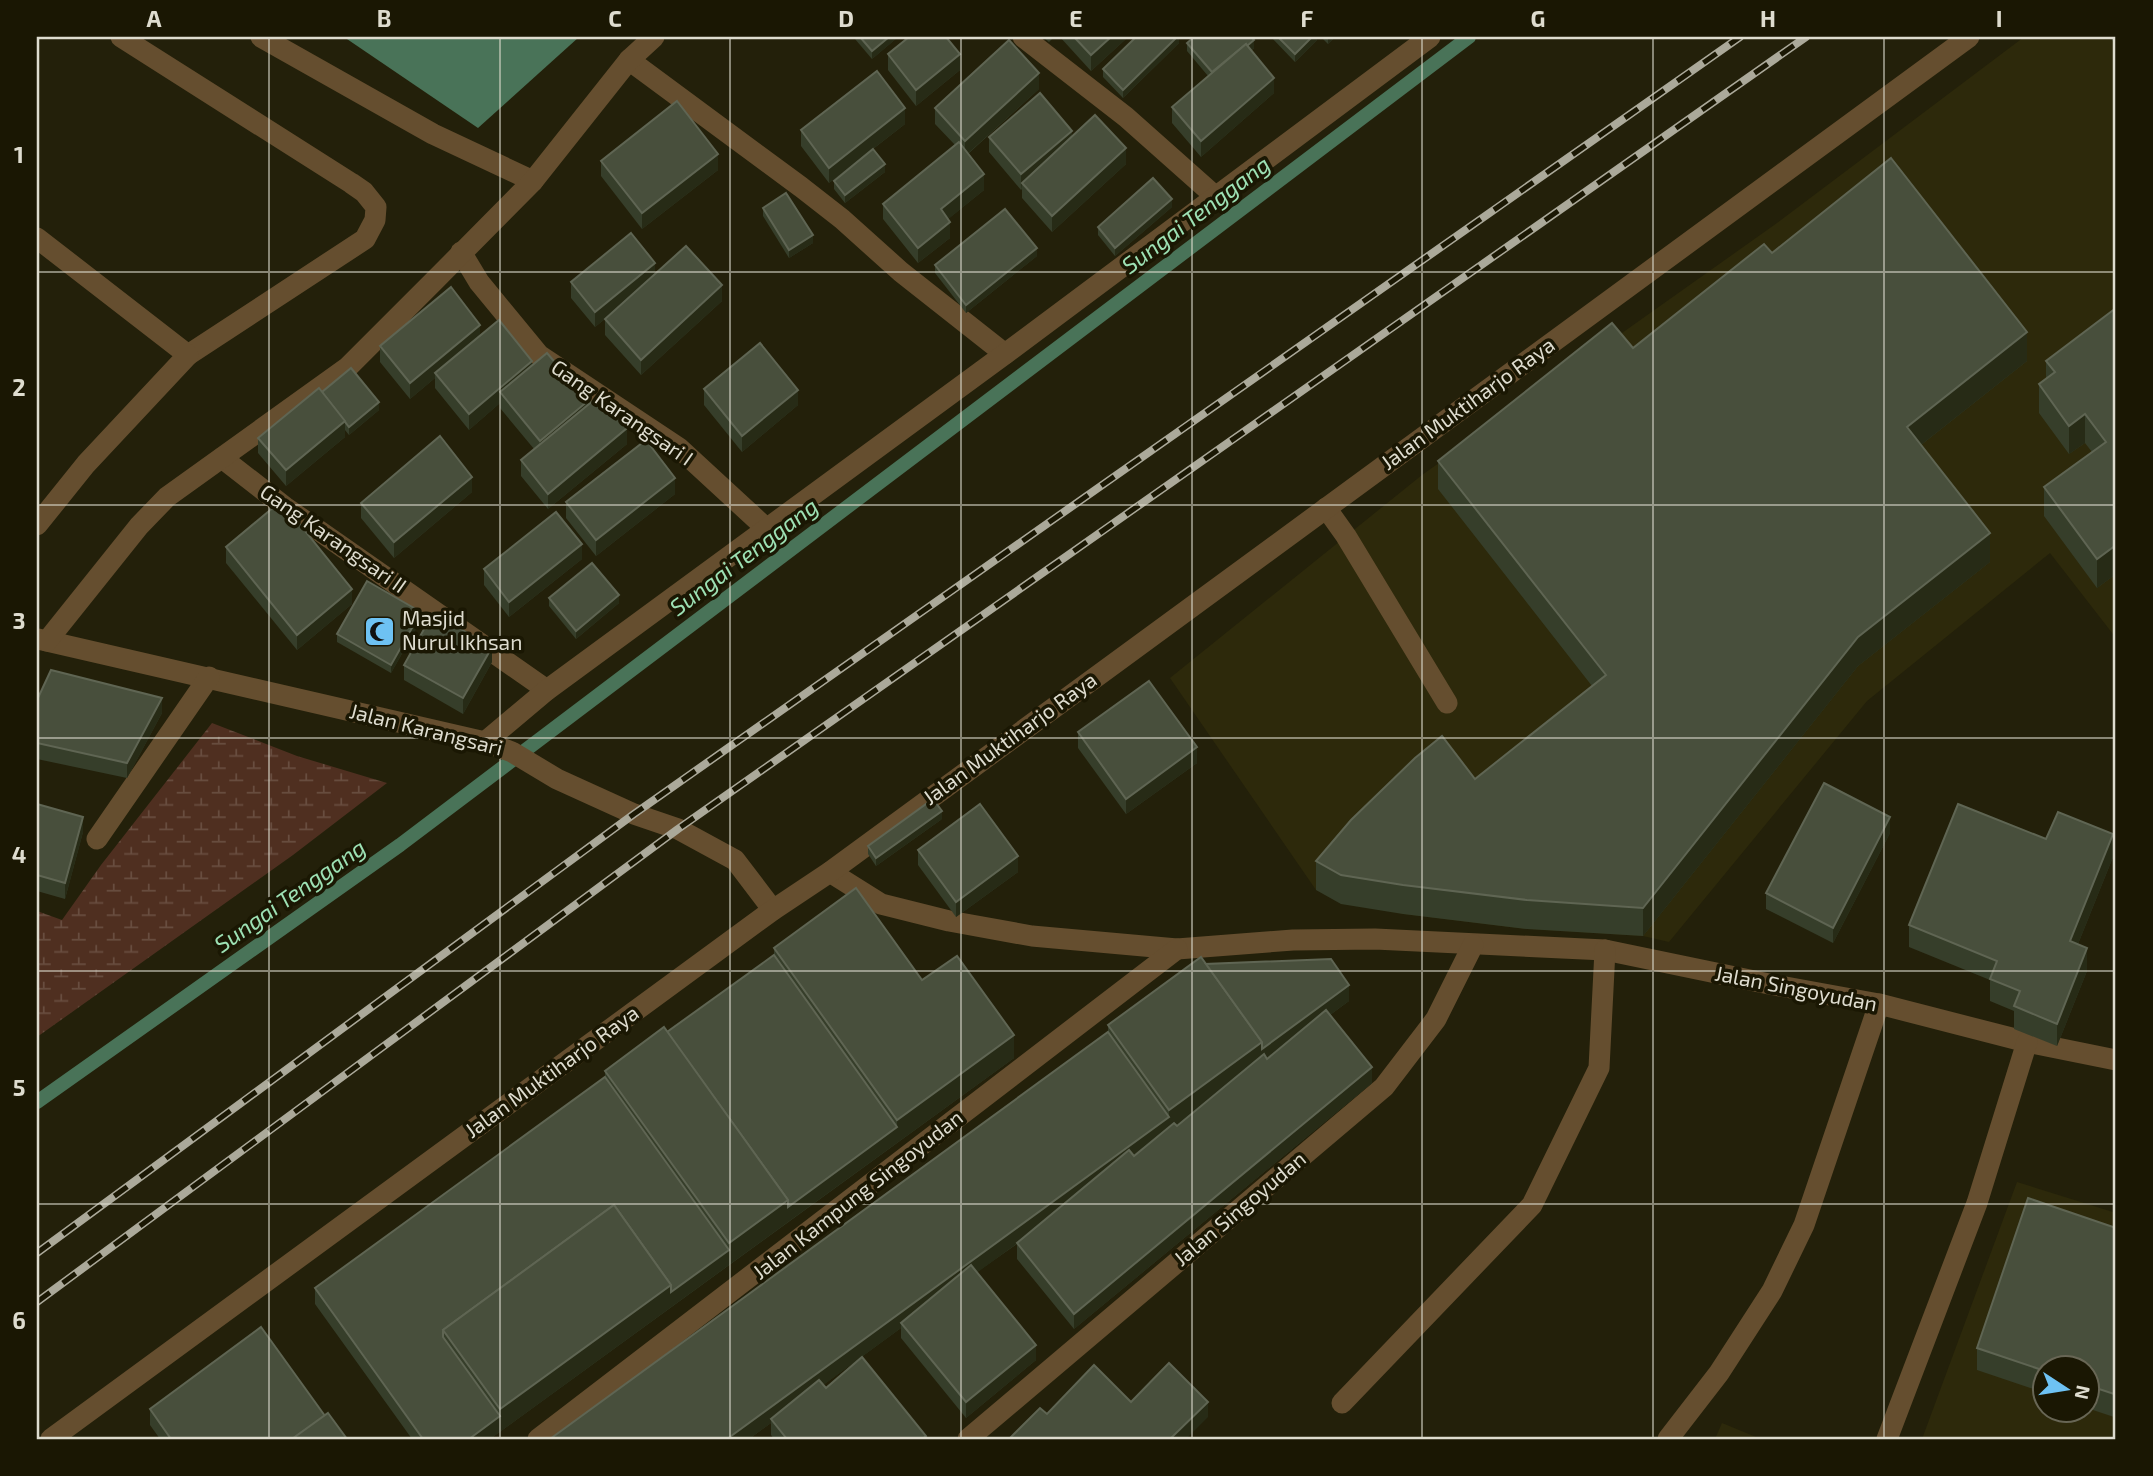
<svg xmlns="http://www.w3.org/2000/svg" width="2153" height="1476" viewBox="0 0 2153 1476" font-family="'Exo 2',sans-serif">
<defs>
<pattern id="wetland-marsh" width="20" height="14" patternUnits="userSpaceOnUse" patternTransform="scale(1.75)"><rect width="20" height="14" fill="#4f2f20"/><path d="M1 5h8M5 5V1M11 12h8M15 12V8" fill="none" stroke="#684d3f"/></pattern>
</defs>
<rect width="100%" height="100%" fill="#23200a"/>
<g fill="#2d290b" fill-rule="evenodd">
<polygon points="2024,37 2116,37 2116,638 2050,553 1867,701 1669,942 1643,936 1527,929 1403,914 1316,890 1170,678 1422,475 1777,223"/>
<path d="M2017,1182l99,31v226h-194zM2044,1368h42v42h-42z"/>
<polygon points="1722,1423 1761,1439 1715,1439"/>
</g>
<polygon fill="url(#wetland-marsh)" points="212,723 297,756 387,783 293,855 37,1037 37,911 62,920 101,865"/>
<polygon fill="#497358" points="344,37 579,37 478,128"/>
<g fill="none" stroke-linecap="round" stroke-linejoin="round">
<polyline stroke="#497358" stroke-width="14" points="37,1102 400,845 1469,37"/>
<g stroke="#654e2f" stroke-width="21">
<polyline points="121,37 351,183 364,192 376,207 375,220 365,239 188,355"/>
<polyline points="261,37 433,134 533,181"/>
<polyline points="1023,37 1126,117 1216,197"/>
<polyline points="629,60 801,187 842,219 901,272 1005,354"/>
<polyline points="37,238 188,355 86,464 37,525"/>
<polyline points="461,252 479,282 539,355 679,448 768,530"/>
<polyline points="222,458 285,507 547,690"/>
<polyline points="1326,508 1346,536 1447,703"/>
<polyline points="38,639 485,742 512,752 557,779 634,814 678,829 735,860 773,910"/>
<polyline points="47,641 139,526 167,497 348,367 435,280 533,181 629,60 654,37"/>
<polyline points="485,742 547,690 1005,354 1430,37"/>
<polyline points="97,839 209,677"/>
<polyline points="830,872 881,904 949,921 1032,936 1177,949 1293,940 1375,939 1605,950 1769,984 1879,1004 2027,1042 2116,1060"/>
<polyline points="1342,1403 1532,1205 1599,1068 1605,950"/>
<polyline points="51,1439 773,910 830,872 1969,37"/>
<polyline points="538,1439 1177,949"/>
<polyline points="968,1439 1384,1087 1436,1019 1473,945"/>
<polyline points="1668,1439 1719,1373 1772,1291 1804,1225 1879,1004"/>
<polyline points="1887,1439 1977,1203 2027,1042"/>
</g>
<defs>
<g id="rail">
<polyline points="37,1253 634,814 1740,37"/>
<polyline points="37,1302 678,829 1806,37"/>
</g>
</defs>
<use href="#rail" stroke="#aba99a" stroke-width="8"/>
<use href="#rail" stroke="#1a1703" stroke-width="5" stroke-dasharray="16" stroke-linecap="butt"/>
</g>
<g fill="#363e2a">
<polygon points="855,37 898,37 872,59 855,39"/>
<polygon points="1043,37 1054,37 1049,42"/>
<polygon points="1060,37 1128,37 1091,71"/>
<polygon points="1179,37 1179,43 1123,98 1103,77 1103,69"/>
<polygon points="1271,37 1317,37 1317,40 1295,62"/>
<polygon points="1321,37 1335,37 1328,44"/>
<polygon points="2110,37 2116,37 2116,46"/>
<polygon points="1187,43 1254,48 1251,51 1274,93 1201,157 1172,123 1172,107 1208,76 1187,51"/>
<polygon points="888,54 960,70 916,106 888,70"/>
<polygon points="1039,89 968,154 984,190 948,219 950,238 918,263 883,219 883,204 955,145 935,124 935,108"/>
<polygon points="905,124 873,149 885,172 845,203 834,189 834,181 868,153 829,183 801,146 801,130"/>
<polygon points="1072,136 1126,164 1052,232 1022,198 1022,189 1021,190 989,152 989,137"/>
<polygon points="601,161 718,170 642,229 601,176"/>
<polygon points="1172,207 1115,256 1098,235 1098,227"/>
<polygon points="763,208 813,243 789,258 763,216"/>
<polygon points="1772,253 2027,361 1921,445 1990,562 1858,666 1643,936 1527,929 1403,914 1341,904 1316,890 1316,861 1475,779 1592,686 1438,489 1438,461 1633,348"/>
<polygon points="1037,256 966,313 935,273 935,265"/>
<polygon points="655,273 722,301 641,375 605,335 605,319 606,318 595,327 571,298 571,282"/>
<polygon points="2116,308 2116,574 2097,588 2044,516 2044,487 2092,452 2085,443 2069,454 2039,413 2039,384 2046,379 2046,361"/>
<polygon points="480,335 532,366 588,405 627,444 548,509 521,476 521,460 534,449 500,408 500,403 469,430 435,388 435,378 410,399 380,362 380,346"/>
<polygon points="704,389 798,405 742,452 704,405"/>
<polygon points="322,392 379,410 349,435 345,430 345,437 286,486 258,453 258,438"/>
<polygon points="472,492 394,558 361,518 361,503"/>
<polygon points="675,494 596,556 566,518 566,502"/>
<polygon points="226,547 352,604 297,650 226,563"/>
<polygon points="582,559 509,617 484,585 484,569"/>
<polygon points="549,598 619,603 576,639 549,606"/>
<polygon points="421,620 391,673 337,642 337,634"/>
<polygon points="492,662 463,714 404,680 404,665"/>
<polygon points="37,700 162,713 127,778 37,759"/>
<polygon points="1078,732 1197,763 1126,814 1078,748"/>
<polygon points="37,804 83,832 65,899 37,891"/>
<polygon points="942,819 876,866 868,854 868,846"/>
<polygon points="1890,833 1833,943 1766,909 1766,893"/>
<polygon points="918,850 1018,872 956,917 918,865"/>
<polygon points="2113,857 2078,944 2087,971 2057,1046 2014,1029 2014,1011 1990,1001 1990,980 1909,947 1909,925"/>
<polygon points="774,948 922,980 1014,1058 490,1439 412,1439 315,1304 315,1288 605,1077 605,1071 667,1032 774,955"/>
<polygon points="1206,964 1349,1001 1330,1015 1372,1083 1074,1329 1017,1259 1017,1244 977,1272 1036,1360 966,1418 901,1338 901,1328 823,1385 826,1388 926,1439 774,1439 771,1435 771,1423 749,1439 1108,1032 1108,1025"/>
<polygon points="2116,1228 2116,1410 2114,1417 2087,1408 2087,1368 2045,1368 2045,1393 1977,1370 1977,1348"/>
<polygon points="150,1409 325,1416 347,1439 160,1439 150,1425"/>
</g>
<g fill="#272b16">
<polygon points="889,37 898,37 872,59 872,51"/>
<polygon points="1111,37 1128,37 1091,71 1091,55"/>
<polygon points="1177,37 1179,37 1179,43 1123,98 1123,90"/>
<polygon points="1312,37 1317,37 1317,40 1295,62 1295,54"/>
<polygon points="1328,37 1335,37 1328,44"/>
<polygon points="1254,40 1254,48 1214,82 1214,74"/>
<polygon points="960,54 960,70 916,106 916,90"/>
<polygon points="1039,73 1039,89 965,156 965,141"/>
<polygon points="1274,78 1274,93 1201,157 1201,141"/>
<polygon points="905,108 905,124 829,183 829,168"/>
<polygon points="1072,131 1072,146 1022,183 1021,190 1021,174"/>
<polygon points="1126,148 1126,164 1052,232 1052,216"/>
<polygon points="718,154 718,170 642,229 642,213"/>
<polygon points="885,164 885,172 845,203 845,195"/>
<polygon points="984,174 984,190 941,225 941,209"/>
<polygon points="1172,199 1172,207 1115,256 1115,248"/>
<polygon points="950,222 950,238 918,263 918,248"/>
<polygon points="813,235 813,243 789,258 789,250"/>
<polygon points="1037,248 1037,256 966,313 966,305"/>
<polygon points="655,263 655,278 595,327 595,312"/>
<polygon points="722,285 722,301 641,375 641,360"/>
<polygon points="480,325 480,340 435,373 435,378 410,399 410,383"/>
<polygon points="2027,332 2027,361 1907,456 1907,427"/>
<polygon points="532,361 532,376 500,392 500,403 469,430 469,414"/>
<polygon points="798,390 798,405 742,452 742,436"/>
<polygon points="588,401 588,417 540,456 540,441"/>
<polygon points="379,402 379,410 349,435 349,427"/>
<polygon points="2085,414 2085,443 2069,454 2069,426"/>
<polygon points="345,421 345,437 286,486 286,470"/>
<polygon points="627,428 627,444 548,509 548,494"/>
<polygon points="472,477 472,492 394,558 394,542"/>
<polygon points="675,478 675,494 596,556 596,540"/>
<polygon points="1990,533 1990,562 1858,666 1643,936 1643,908 1858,637"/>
<polygon points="582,544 582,559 509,617 509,602"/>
<polygon points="2116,545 2116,574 2097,588 2097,559"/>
<polygon points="352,589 352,604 297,650 297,635"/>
<polygon points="619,595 619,603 576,639 576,631"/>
<polygon points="421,612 421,620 391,673 391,665"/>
<polygon points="492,647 492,662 463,714 463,698"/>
<polygon points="162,698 162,713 127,778 127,763"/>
<polygon points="1197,747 1197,763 1126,814 1126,799"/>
<polygon points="942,811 942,819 876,866 876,858"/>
<polygon points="83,817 83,832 65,899 65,883"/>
<polygon points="1890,817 1890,833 1833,943 1833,928"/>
<polygon points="2113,834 2113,857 2070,964 2070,941"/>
<polygon points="1018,856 1018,872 956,917 956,902"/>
<polygon points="2087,948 2087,971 2057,1046 2057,1024"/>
<polygon points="1349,985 1349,1001 904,1326 901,1323 901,1328 773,1422 771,1419 771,1423 749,1439 727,1439 1169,1117 1169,1110 1262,1042"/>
<polygon points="1014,1035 1014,1058 788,1222 788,1207 897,1127 897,1120"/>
<polygon points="1372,1067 1372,1083 1074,1329 1074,1314"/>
<polygon points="788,1200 788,1222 490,1439 469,1439 500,1416 500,1409 671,1285 729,1250 729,1243"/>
<polygon points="1036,1345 1036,1360 966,1418 966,1402"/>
<polygon points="2116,1387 2116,1410 2114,1417 2114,1394"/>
<polygon points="1208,1402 1208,1417 1186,1439 1170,1439"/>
</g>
<g fill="#484f3c" stroke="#5f6553" stroke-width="2">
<polygon points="860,37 889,37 872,51"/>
<polygon points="909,37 946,37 960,54 916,90 888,54"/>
<polygon points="1074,37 1111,37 1091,55"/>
<polygon points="1136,37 1177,37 1123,90 1103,69"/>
<polygon points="1194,37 1251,37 1254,40 1247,46 1246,44 1212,72 1187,43"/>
<polygon points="1278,37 1312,37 1295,54"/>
<polygon points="1009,40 1039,73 965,141 935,108"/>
<polygon points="1246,44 1274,78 1201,141 1172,107"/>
<polygon points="877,71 905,108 829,168 801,130"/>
<polygon points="1040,93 1072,131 1021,174 989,137"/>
<polygon points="677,101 718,154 642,213 601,161"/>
<polygon points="1095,115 1126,148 1052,216 1022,183"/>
<polygon points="959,142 984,174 941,209 950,222 918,248 883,204"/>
<polygon points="873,149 885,164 845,195 834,181"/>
<polygon points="1891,158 2027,332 1907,427 1990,533 1858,637 1643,908 1527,900 1403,885 1341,875 1316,861 1351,820 1415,758 1442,736 1475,779 1606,675 1438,461 1612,323 1633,348 1764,244 1772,253"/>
<polygon points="1153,178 1172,199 1115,248 1098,227"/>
<polygon points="786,193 813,235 789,250 763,208"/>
<polygon points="1005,209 1037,248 966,305 935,265"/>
<polygon points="631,233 655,263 595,312 571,282"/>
<polygon points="686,246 722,285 641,360 605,319"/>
<polygon points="451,287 480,325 410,383 380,346"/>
<polygon points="2116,308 2116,545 2097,559 2044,487 2106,442 2085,414 2069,426 2039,384 2055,372 2046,361"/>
<polygon points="499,320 532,361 469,414 435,373"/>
<polygon points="760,343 798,390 742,436 704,389"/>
<polygon points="547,353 588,401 540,441 500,392"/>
<polygon points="351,368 379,402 349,427 322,392"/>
<polygon points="319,388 345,421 286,470 258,438"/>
<polygon points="600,395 627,428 548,494 521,460"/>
<polygon points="440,436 472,477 394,542 361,503"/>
<polygon points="646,440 675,478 596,540 566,502"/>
<polygon points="281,501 352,589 297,635 226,547"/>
<polygon points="556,512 582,544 509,602 484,569"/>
<polygon points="592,563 619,595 576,631 549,598"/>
<polygon points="367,581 421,612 391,665 337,634"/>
<polygon points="433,613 492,647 463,698 404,665"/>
<polygon points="51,670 162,698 127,763 37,743 37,700"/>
<polygon points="1149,681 1197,747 1126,799 1078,732"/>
<polygon points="1824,783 1890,817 1833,928 1766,893"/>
<polygon points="933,799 942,811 876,858 868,846"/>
<polygon points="37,804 83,817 65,883 37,875"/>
<polygon points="980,804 1018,856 956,902 918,850"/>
<polygon points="1958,804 2046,839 2058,812 2113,834 2070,941 2087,948 2057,1024 2014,1006 2020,991 1990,979 1997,961 1909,925"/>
<polygon points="856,888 922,980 957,956 1014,1035 897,1120 774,948"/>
<polygon points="774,955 897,1127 788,1207 788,1200 667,1032"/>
<polygon points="1201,957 1262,1042 1169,1110 1108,1025"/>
<polygon points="1331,959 1349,985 1262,1049 1262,1042 1206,964"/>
<polygon points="1326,1010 1372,1067 1074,1314 1017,1243 1129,1150 1134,1156 1174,1123 1177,1126 1264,1054 1267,1059"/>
<polygon points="664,1027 788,1200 729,1243 605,1071"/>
<polygon points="1108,1032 1169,1117 727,1439 550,1439"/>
<polygon points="605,1077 729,1250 671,1292 671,1285 614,1205 443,1330 443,1337 500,1416 469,1439 423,1439 315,1288"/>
<polygon points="2028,1198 2116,1228 2116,1387 2114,1394 2087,1385 2087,1368 2045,1368 2045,1371 1977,1348"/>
<polygon points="614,1205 671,1285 500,1409 443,1330"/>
<polygon points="971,1265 1036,1345 966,1402 901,1323"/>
<polygon points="261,1327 325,1416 292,1439 171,1439 150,1409"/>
<polygon points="862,1357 926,1436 922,1439 787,1439 771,1419 819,1380 826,1388"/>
<polygon points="1169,1363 1208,1402 1170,1439 1009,1439 1040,1408 1047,1414 1094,1365 1131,1402"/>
<polygon points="328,1413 347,1439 292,1439"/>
</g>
<path fill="none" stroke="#dedccf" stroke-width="2" stroke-opacity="0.55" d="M269,37v1402M500,37v1402M730,37v1402M961,37v1402M1192,37v1402M1422,37v1402M1653,37v1402M1884,37v1402M37,272h2079M37,505h2079M37,738h2079M37,971h2079M37,1204h2079"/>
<defs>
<symbol id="mosque-square" viewBox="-11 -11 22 22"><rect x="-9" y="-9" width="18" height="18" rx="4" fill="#6ec2f3" stroke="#1a1703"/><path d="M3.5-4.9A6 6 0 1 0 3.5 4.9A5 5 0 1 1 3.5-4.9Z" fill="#111"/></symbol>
</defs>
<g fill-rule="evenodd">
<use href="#mosque-square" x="362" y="614" width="35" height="35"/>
</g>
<g text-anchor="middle" stroke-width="7" stroke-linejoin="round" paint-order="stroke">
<g font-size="21" fill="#dedccf" stroke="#1a1703">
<text transform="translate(1468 404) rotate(-36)" y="7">Jalan Muktiharjo Raya</text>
<text transform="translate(622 413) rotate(35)" y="7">Gang Karangsari I</text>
<text transform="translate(333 539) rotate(35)" y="7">Gang Karangsari II</text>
<text transform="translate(426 730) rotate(14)" y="7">Jalan Karangsari</text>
<text transform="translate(1010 739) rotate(-36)" y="7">Jalan Muktiharjo Raya</text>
<text transform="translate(1796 989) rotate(11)" y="7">Jalan Singoyudan</text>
<text transform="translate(552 1072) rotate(-36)" y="7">Jalan Muktiharjo Raya</text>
<text transform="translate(858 1195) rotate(-38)" y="7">Jalan Kampung Singoyudan</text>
<text transform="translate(1240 1209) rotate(-40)" y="7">Jalan Singoyudan</text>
</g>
<g font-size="21" fill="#dedccf" stroke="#1a1703" text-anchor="start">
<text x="402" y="626">Masjid<tspan x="402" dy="24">Nurul Ikhsan</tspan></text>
</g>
<g font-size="23" font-style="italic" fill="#9de1b4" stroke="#1a1703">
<text transform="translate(1196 215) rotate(-37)" y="8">Sungai Tenggang</text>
<text transform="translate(744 557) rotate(-37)" y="8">Sungai Tenggang</text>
<text transform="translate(290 896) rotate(-35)" y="8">Sungai Tenggang</text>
</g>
</g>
<rect width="2153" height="1476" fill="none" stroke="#1a1703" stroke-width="77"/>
<g transform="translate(2066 1389) rotate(102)"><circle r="33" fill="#1a1703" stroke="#686655" stroke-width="2"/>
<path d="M0-5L12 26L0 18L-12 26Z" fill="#6ec2f3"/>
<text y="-10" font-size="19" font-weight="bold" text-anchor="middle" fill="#dedccf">N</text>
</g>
<rect x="38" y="38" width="2076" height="1400" fill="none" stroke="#dedccf" stroke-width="2.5"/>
<g font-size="23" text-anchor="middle" font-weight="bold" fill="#dedccf">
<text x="154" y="27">A</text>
<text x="384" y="27">B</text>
<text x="615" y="27">C</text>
<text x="846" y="27">D</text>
<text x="1076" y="27">E</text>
<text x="1307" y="27">F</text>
<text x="1538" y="27">G</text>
<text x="1768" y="27">H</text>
<text x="1999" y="27">I</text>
<text x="19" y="163">1</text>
<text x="19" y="396">2</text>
<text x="19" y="629">3</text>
<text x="19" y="863">4</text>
<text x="19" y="1096">5</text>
<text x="19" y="1329">6</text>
</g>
</svg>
